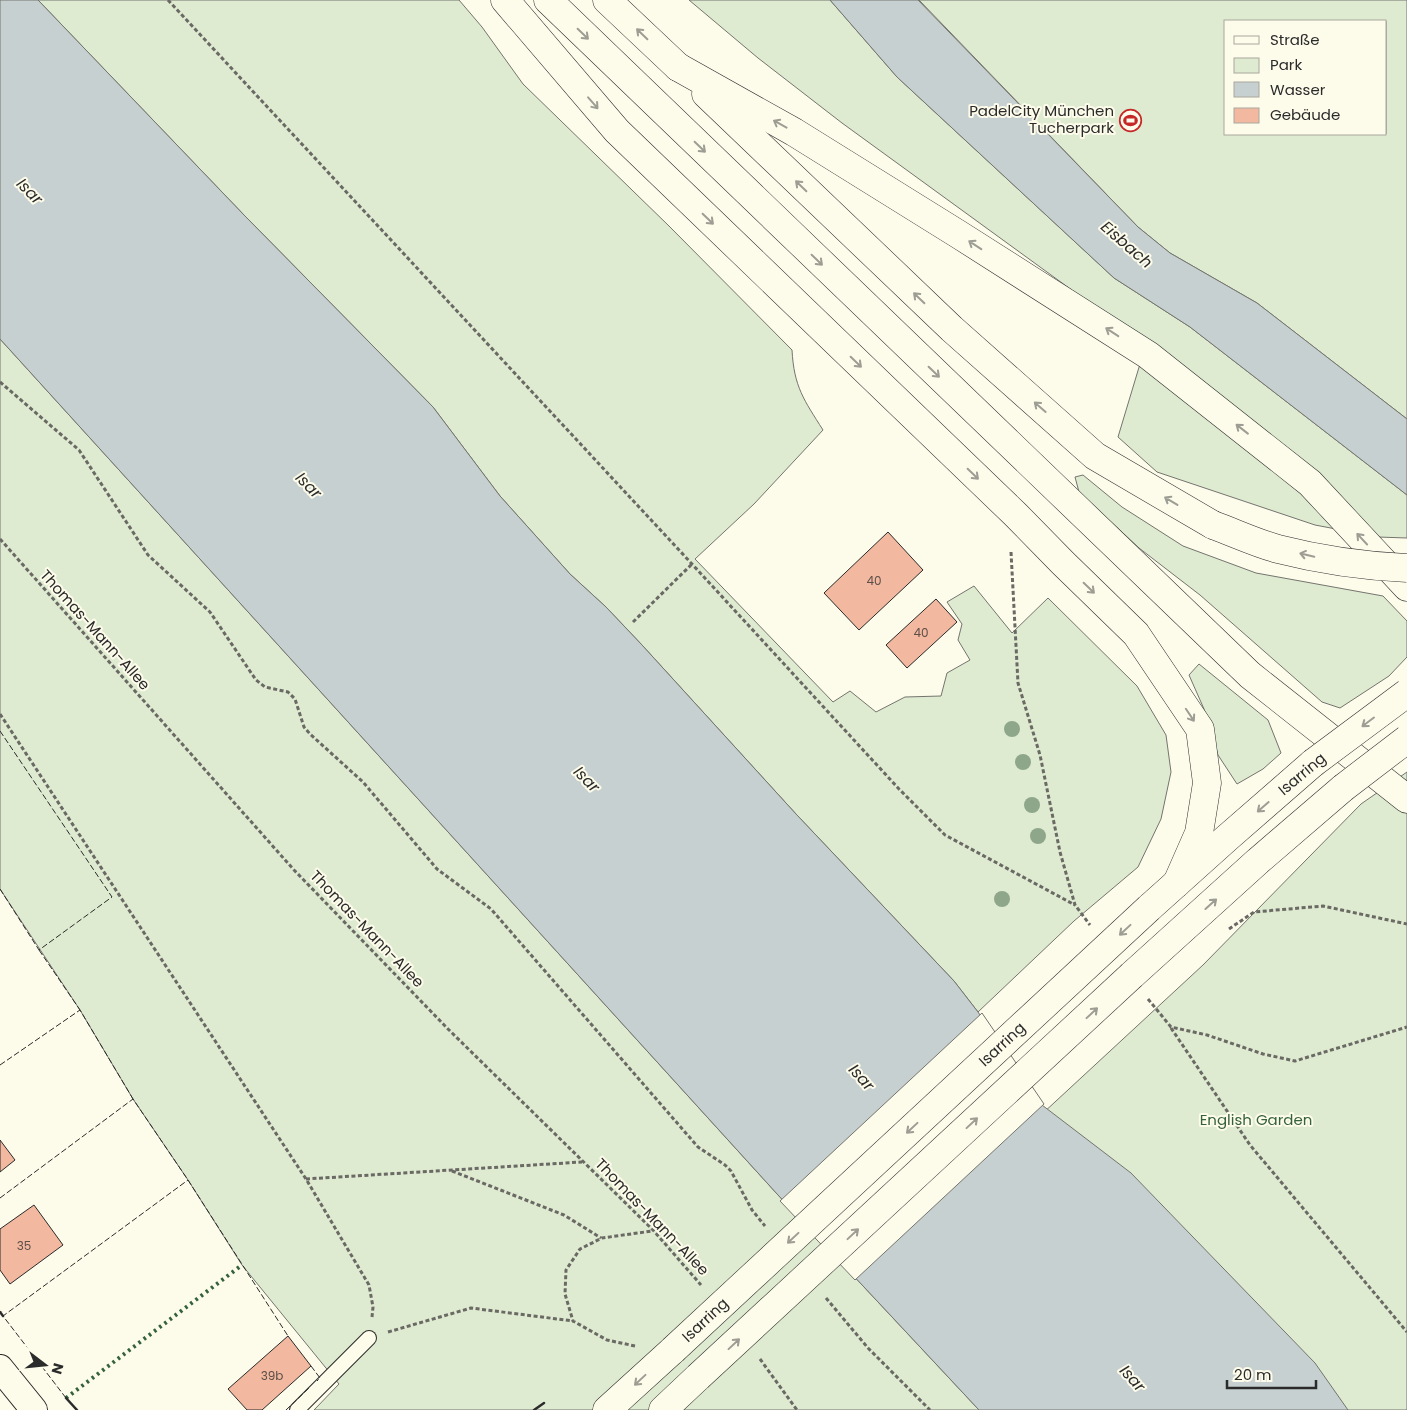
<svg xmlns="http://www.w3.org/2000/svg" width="1407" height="1410" viewBox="0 0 1407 1410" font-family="Poppins,sans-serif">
<rect width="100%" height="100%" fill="#fdfbea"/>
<g fill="#deebd1" stroke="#74746e" fill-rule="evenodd">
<path d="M38,0h421l23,27 41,57 146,142 123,124c2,37 12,50 31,80l-69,74 -59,55 138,143 17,-11 26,21 29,-15 36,-1 6,-23 23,-13 -12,-20 4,-16 -15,-22 27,-16 38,47 36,-35 89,88 29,49 5,37 -10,47 -23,48 -64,54 -96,91 -24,-31 -158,-167 -154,-169 -36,-38 -36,-33 -70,-78 -67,-89 -189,-192z"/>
<polygon points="689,0 830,0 897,77 1114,278 1190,327 1407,495 1407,538 1378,537 1315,525 1157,472 1118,437 1146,344 842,123 758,58"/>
<path d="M919,0h488v419l-150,-116 -87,-50 -32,-26zM1226,21h160v113h-160z"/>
<polygon points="0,339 778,1195 979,1410 314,1410 339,1384 242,1265 188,1180 133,1099 80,1010 0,889"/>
<polygon points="1083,475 1122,507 1183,546 1256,573 1383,596 1407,621 1407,657 1389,676 1340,708 1322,702 1200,595 1139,548 1079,492 1075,477"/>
<polygon points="1199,664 1268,720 1281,753 1263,769 1237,784 1218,755 1204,709 1189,675"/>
<polygon points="1407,772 1407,1410 1322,1410 1042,1114 1203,965 1361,804"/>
</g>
<g fill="#c7d0d0" stroke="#74746e">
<polygon points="0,0 38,0 244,215 433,407 500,496 570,574 606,607 642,645 796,814 954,981 978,1012 1042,1105 1131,1173 1315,1363 1348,1410 979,1410 778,1195 0,339"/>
<polygon points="830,0 918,0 1138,227 1170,253 1257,303 1407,419 1407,495 1190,327 1114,278 897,77"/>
</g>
<polygon fill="#fdfbea" stroke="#74746e" points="982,1013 1044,1104 855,1280 780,1201"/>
<g fill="#f2b8a0" stroke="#2b2b2b">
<polygon points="888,532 923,570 859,630 824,593"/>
<polygon points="936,599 957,622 907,668 886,645"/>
<polygon points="0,1140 15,1160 0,1172"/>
<polygon points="34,1205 63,1245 10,1284 0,1270 0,1229"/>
<polygon points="288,1336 311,1366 262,1410 247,1410 228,1389"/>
</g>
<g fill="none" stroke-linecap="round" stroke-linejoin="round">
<defs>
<polyline id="service" points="297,1410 369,1338"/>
<polyline id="minor" points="0,1368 34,1410"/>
<polyline id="secondary" points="607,0 678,67"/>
<g id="trunk">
<polyline points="505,0 617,131 1016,515 1063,563 1136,634 1200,729 1207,783 1199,833 1177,883"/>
<polyline points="548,0 1250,675 1407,799"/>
<polyline points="678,67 794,132 958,234 1148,355 1310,483 1407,587"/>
<polyline points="706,94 952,329 1095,456 1213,525"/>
<polyline points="1149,908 1227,838 1313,763"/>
<polyline points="1132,975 1258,861 1343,788"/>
<polyline points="607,1410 673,1350"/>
<polyline points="663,1410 698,1377"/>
</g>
</defs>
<use href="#service" stroke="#2b2b2b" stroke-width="16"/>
<use href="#minor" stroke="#2b2b2b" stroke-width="28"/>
<use href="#secondary" stroke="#2b2b2b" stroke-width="29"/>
<use href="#trunk" stroke="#2b2b2b" stroke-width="29"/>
<g stroke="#6a6964" stroke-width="3" stroke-dasharray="4 2.5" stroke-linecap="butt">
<polyline points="168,0 692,564 899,789 945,835 1075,905"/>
<polyline points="0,382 79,450 148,555 210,612 256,680 265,687 288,692 295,699 304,727 310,734 363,782 437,869 491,909 698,1147 725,1165 731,1171 752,1210 765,1226"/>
<polyline points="0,539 294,870 448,1029 653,1230 701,1285"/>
<polyline points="1011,552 1018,683 1040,755 1060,852 1075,905 1090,925"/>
<polyline points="633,622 692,564"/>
<polyline points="0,714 306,1179 369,1285 373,1307 372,1317"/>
<polyline points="1229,929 1254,912 1323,906 1407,924"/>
<polyline points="1148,999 1171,1027 1207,1035 1263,1054 1295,1061 1407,1027"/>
<polyline points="1171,1028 1250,1145 1407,1332"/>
<polyline points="452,1171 564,1215 601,1238"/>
<polyline points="306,1179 582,1162"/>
<polyline points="826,1298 868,1348 930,1410"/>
<polyline points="388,1332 471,1308 573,1321"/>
<polyline points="635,1346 607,1340 573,1321 565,1294 566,1270 580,1249 602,1238 652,1231"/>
<polyline points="760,1359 797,1410"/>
</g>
<use href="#service" stroke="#fdfbea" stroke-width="14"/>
<use href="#minor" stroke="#fdfbea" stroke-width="26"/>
<use href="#secondary" stroke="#fdfbea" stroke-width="28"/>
<use href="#trunk" stroke="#fdfbea" stroke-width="28"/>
<defs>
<g id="trunk-bridge">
<path d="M1213,525c22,8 43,18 65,24 43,11 85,17 129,19"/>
<polyline points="1313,763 1407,693"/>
<polyline points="1343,788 1407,739"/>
<path id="s1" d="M673,1350l476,-442"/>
<polyline points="698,1377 1132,975"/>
</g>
</defs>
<use href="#trunk-bridge" stroke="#2b2b2b" stroke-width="29" stroke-linecap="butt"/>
<use href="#trunk-bridge" stroke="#fdfbea" stroke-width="28"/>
<polyline stroke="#34623c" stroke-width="4" stroke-dasharray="2.5 4" stroke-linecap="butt" points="66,1398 242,1265"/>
<g stroke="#2b2b2b" stroke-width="1" stroke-dasharray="6 2.5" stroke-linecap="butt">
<polyline points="0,731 112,897 39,950 0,889"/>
<polyline points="39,950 80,1010"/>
<polyline points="0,1065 80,1010 133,1099"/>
<polyline points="0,1198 133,1099 188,1180 288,1336"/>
<polyline points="311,1366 320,1378 317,1381"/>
<polyline points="66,1398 3,1316 188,1180"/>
<polyline points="286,1410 309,1388"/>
</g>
<g stroke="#2b2b2b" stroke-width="2.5">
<polyline points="0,1312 3,1316"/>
<polyline points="66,1398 77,1410"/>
<polyline points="534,1410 544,1403"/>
</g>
</g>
<g fill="#8ea78a">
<circle cx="1012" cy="729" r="8"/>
<circle cx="1023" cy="762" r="8"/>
<circle cx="1032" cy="805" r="8"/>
<circle cx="1038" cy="836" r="8"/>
<circle cx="1002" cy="899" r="8"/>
</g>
<defs><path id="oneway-shaft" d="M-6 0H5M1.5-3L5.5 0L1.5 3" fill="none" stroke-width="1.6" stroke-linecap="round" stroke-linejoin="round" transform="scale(1.25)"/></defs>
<g stroke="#9e9d94">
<use href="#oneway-shaft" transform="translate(583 34) rotate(44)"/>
<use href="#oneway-shaft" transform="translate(642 34) rotate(-136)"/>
<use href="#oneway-shaft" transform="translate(593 103) rotate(49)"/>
<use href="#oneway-shaft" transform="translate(780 124) rotate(-151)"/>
<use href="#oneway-shaft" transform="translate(700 147) rotate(44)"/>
<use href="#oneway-shaft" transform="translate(801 186) rotate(-136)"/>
<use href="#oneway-shaft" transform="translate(708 219) rotate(44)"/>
<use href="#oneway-shaft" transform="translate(975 245) rotate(-147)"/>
<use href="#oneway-shaft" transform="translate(817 260) rotate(44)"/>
<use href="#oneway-shaft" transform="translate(919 298) rotate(-136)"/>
<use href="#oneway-shaft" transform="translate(1112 332) rotate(-147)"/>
<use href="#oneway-shaft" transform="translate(856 362) rotate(44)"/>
<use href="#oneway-shaft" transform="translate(934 372) rotate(44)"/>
<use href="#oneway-shaft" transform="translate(1040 407) rotate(-139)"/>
<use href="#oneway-shaft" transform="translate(1242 429) rotate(-142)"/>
<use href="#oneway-shaft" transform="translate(973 474) rotate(44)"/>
<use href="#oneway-shaft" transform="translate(1171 501) rotate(-149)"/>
<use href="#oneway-shaft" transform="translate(1362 539) rotate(-133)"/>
<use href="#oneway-shaft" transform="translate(1307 555) rotate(-167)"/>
<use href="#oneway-shaft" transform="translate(1089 588) rotate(44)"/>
<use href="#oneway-shaft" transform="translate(1190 715) rotate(56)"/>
<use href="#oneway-shaft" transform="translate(1368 722) rotate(143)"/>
<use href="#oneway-shaft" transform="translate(1263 807) rotate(139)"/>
<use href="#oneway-shaft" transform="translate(1211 904) rotate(-42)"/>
<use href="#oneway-shaft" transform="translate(1125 930) rotate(137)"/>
<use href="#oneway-shaft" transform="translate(1092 1013) rotate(-43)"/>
<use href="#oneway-shaft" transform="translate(972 1123) rotate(-43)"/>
<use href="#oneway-shaft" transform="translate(912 1128) rotate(137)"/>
<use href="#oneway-shaft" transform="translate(853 1234) rotate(-43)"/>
<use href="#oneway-shaft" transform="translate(793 1238) rotate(137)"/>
<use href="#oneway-shaft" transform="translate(734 1344) rotate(-43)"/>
<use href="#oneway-shaft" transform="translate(640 1380) rotate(137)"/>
</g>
<defs>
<symbol id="stadium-ring" viewBox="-11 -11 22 22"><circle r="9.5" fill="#fdfbea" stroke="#c62828" stroke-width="1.5"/><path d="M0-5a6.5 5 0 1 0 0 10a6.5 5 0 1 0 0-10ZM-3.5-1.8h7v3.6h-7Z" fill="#c62828"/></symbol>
</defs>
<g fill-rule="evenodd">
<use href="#stadium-ring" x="1118" y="108" width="25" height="25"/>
</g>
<g text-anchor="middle" stroke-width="4" stroke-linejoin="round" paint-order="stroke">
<g font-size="12" fill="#5d4e48">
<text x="874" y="585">40</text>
<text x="921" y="637">40</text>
<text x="24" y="1250">35</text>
<text x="272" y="1380">39b</text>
</g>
<g font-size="15" fill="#2b2b2b" stroke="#fdfbea" text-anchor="end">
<text x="1114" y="116">PadelCity München<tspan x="1114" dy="17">Tucherpark</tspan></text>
</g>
<g font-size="15" fill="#2b2b2b" stroke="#fdfbea">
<text transform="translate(95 630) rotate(48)" y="5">Thomas-Mann-Allee</text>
<text transform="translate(1302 774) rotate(-40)" y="5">Isarring</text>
<text transform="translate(367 929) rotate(46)" y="5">Thomas-Mann-Allee</text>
<text dy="5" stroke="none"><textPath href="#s1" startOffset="449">Isarring</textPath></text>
<text transform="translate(652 1217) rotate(46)" y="5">Thomas-Mann-Allee</text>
<text dy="5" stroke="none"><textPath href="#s1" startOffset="44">Isarring</textPath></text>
</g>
<g font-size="15" fill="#34623c" stroke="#fdfbea">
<text x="1256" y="1125">English Garden</text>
</g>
<g font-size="16" font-style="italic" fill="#2b2b2b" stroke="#fdfbea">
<text transform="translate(30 191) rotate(46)" y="6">Isar</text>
<text transform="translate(1127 244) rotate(41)" y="6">Eisbach</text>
<text transform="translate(309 485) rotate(46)" y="6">Isar</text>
<text transform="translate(587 779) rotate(46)" y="6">Isar</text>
<text transform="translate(862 1077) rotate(48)" y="6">Isar</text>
<text transform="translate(1133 1378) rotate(48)" y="6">Isar</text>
</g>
</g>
<rect x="1224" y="20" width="162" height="115" fill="#fdfbea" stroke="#a9a89e"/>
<rect x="1234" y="36" width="25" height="8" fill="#fdfbea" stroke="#a9a89e"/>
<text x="1270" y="45" font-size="15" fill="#2b2b2b">Straße</text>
<rect x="1234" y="58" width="25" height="15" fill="#deebd1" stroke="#a9a89e"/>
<text x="1270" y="70" font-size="15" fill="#2b2b2b">Park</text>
<rect x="1234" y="82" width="25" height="15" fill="#c7d0d0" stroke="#a9a89e"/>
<text x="1270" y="95" font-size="15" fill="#2b2b2b">Wasser</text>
<rect x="1234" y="108" width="25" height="15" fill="#f2b8a0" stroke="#a9a89e"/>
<text x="1270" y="120" font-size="15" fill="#2b2b2b">Gebäude</text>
<g transform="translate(45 1365) rotate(106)" stroke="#fdfbea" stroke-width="4" paint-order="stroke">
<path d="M0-4L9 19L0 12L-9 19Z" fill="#2b2b2b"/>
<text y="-8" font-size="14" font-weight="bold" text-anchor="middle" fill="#2b2b2b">N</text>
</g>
<path d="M1227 1380v8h89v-8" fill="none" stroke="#2b2b2b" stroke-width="2.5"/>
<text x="1234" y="1380" font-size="15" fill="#2b2b2b" stroke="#fdfbea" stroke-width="4" paint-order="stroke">20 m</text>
</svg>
